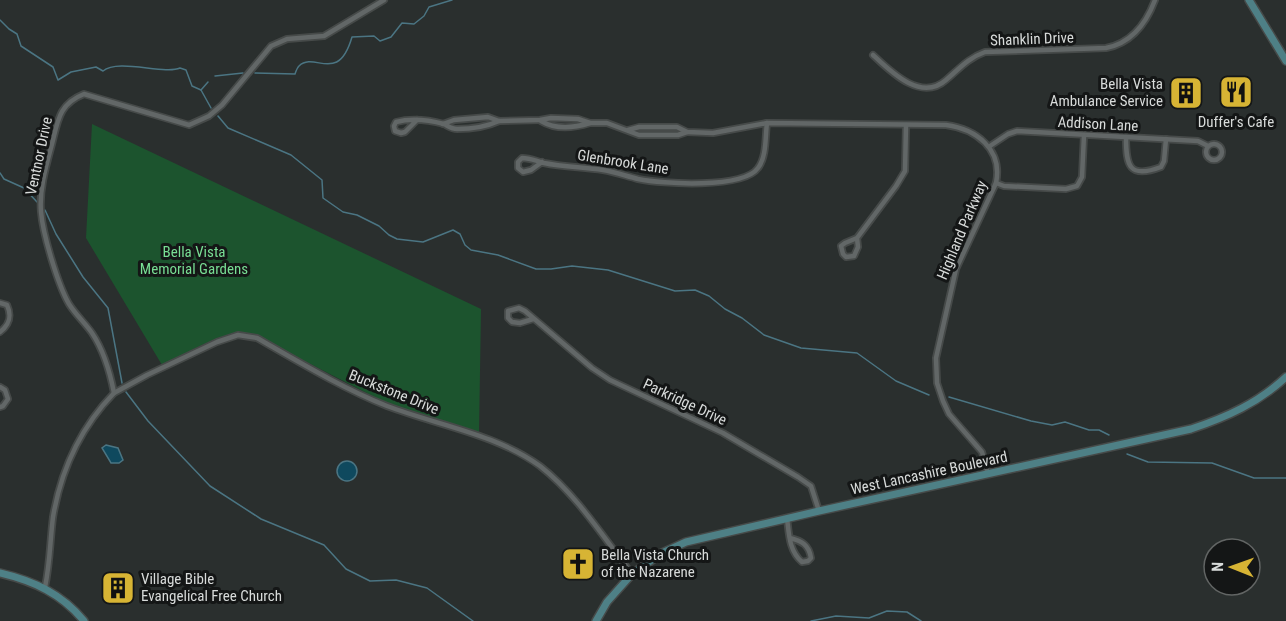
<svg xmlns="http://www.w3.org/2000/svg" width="1286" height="621" viewBox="0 0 1286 621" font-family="'Roboto Condensed',sans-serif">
<rect width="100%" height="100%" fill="#2a2f2e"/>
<path fill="#1c542e" d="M92,124l389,185 -2,125 -95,-32 -130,-67c-30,-7 -65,18 -92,30l-76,-127z"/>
<g fill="#0f495e" stroke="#4b7583" stroke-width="1.5">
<polygon points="106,445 118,448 123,460 119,463 111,463 102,448"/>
<circle cx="347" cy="471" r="10"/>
</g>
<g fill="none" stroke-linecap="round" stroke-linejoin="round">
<g stroke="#4b7583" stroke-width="1.5">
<path d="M0,20l9,9 8,5 4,12 32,21 5,13 13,-8 25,-5 7,4c15,-13 61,4 77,-3l6,2 6,16 9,4 10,18"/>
<path d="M255,73l40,1c1,-3 2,-6 4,-8 16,-15 39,19 53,-29l22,-1 6,5 11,-4 11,-14 12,1 10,-8 5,-9 23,-7"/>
<polyline points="215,76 243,73"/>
<polyline points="201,90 208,82"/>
<polyline points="218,116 228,128 291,155 322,180 323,198 343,212 357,215 379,226 389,235 397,239 423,242 453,230 460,234 465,245 471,250 498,255 536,269 551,269 572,266 608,270 675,291 695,290 709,296 725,309 742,318 764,335 801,348 857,353 896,381 929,395"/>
<polyline points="0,173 4,179 24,188 37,202"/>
<polyline points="45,210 56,234 83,277 108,308 122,383"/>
<polyline points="126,392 148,421 210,486 261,519 324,545 346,569 370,581 396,580 427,588 473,621"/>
<polyline points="949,397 1031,421 1052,425 1065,422 1089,430 1099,430 1109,435"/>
<polyline points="1127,454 1148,462 1212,463 1254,478 1286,478"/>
<polyline points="811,621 836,616 869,618 887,611 907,612 921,621"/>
</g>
<defs>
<g id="street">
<path d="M873,55c18,17 48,47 73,25 13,-11 22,-22 39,-28l121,-4c26,-5 40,-24 49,-48"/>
<path d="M417,120l-12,12 -4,1 -6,-2 -1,-5 2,-4c15,-4 33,-2 48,2 4,2 8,5 13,5 14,0 31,-3 42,-8"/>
<path d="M541,121c15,9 33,7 49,2"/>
<polyline points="443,124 454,120 488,117 499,121 540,120 551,118 578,119 590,123 607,123 639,135 678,135 687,132"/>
<path d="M628,130l11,-3h38l10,5 26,1 54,-10 179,2c30,4 57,24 50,58l-40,86 -20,89 1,25 6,18 6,13 33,38 6,22"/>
<path d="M1126,137c0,29 3,42 35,30l3,-6 2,-22"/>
<circle cx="1214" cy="152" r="8"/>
<polyline points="990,146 1008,134 1017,131 1198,141 1208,146"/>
<path d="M542,162l-11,8 -8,2 -5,-4v-6l4,-4c8,0 14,3 22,5 19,4 39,4 59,7 12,2 23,6 35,9 24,5 105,10 120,-11 9,-12 7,-31 9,-45"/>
<polyline points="996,183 1004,186 1066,189 1077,186 1082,177 1084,135"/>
<polyline points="857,238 858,247 854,256 846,257 843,254 841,246 845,243 857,238 896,186 905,171 906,125"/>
<path d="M0,303l7,2c5,11 3,19 -7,27"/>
<polyline points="533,319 520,323 512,322 508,318 508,311 519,308 525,311 592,368 610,380 723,433 798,477 811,486 819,511"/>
<polyline points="0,387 5,390 8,399 3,406 0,407"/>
<path d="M114,393l33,-18 70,-33 21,-7 19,3c42,24 85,50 130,68 50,19 109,28 153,60 37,29 63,71 92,108"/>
<path d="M787,518c2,16 2,33 15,44l6,-1 3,-3c-2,-13 -9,-17 -21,-20"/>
<path d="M45,587c5,-23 5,-46 8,-70 8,-47 28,-90 61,-124 -4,-21 -10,-42 -22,-60 -7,-10 -16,-18 -23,-29 -11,-19 -26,-69 -28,-92 -2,-22 5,-46 11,-68 6,-24 7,-40 32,-50l105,31 20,-9 13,-11 49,-59 16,-7 37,-3 60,-36"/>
</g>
<g id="secondary">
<polyline points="1249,0 1286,61"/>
<path d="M0,573c34,8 62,21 84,48"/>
<path d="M596,621l11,-19 25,-28 30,-21 24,-11 133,-31 372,-82c36,-12 67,-26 95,-52"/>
</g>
</defs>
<use href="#street" stroke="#464a49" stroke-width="8"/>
<use href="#secondary" stroke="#464a49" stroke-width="10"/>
<use href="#street" stroke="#626767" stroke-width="4.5"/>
<use href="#secondary" stroke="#4e8086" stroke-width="7"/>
</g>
<defs>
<symbol id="restaurant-square" viewBox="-11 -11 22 22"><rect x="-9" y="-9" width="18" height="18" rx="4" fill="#d7b434" stroke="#141616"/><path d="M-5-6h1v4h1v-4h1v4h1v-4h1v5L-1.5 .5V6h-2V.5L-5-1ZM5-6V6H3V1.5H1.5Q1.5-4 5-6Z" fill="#111"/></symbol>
<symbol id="building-square" viewBox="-11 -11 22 22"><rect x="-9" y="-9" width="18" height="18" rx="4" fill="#d7b434" stroke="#141616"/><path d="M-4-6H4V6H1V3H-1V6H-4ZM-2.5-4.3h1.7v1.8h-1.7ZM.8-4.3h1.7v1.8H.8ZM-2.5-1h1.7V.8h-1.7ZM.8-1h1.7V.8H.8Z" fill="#111"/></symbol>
<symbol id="church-square" viewBox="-11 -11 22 22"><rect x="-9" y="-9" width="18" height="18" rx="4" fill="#d7b434" stroke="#141616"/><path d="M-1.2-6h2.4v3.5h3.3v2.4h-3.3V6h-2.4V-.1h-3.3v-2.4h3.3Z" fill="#111"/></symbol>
</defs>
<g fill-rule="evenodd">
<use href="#restaurant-square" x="1217" y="73" width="38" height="38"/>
<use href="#building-square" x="1167" y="74" width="38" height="38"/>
<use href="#church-square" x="559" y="545" width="38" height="38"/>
<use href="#building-square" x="99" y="569" width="38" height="38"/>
</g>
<g text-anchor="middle" stroke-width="6" stroke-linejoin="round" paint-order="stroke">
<g font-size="15" fill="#d8dbda" stroke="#141616">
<text transform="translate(1032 39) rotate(-2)" y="5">Shanklin Drive</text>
<text transform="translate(1098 124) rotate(3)" y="5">Addison Lane</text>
<text transform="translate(39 156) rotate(-78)" y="5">Ventnor Drive</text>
<text transform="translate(623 162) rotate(9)" y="5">Glenbrook Lane</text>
<text transform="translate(962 230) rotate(-67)" y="5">Highland Parkway</text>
<text transform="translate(394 392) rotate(22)" y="5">Buckstone Drive</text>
<text transform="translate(685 402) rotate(25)" y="5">Parkridge Drive</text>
<text transform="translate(929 473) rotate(-12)" y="5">West Lancashire Boulevard</text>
</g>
<g font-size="15" fill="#d8dbda" stroke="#141616" text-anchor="start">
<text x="1163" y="89" text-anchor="end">Bella Vista<tspan x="1163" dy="17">Ambulance Service</tspan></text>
<text x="1236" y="127" text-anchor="middle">Duffer's Cafe</text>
<text x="601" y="560">Bella Vista Church<tspan x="601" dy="17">of the Nazarene</tspan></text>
<text x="141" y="584">Village Bible<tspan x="141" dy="17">Evangelical Free Church</tspan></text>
</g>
<g font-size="15" fill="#78de94" stroke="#141616">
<text x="194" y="257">Bella Vista<tspan x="194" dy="17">Memorial Gardens</tspan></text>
</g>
</g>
<g transform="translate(1232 567) rotate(271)"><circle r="28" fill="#141616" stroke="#626564" stroke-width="1.5"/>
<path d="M0-4.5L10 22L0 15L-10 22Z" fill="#d7b434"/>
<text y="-9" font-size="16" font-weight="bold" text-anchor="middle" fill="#d8dbda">N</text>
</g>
</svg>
